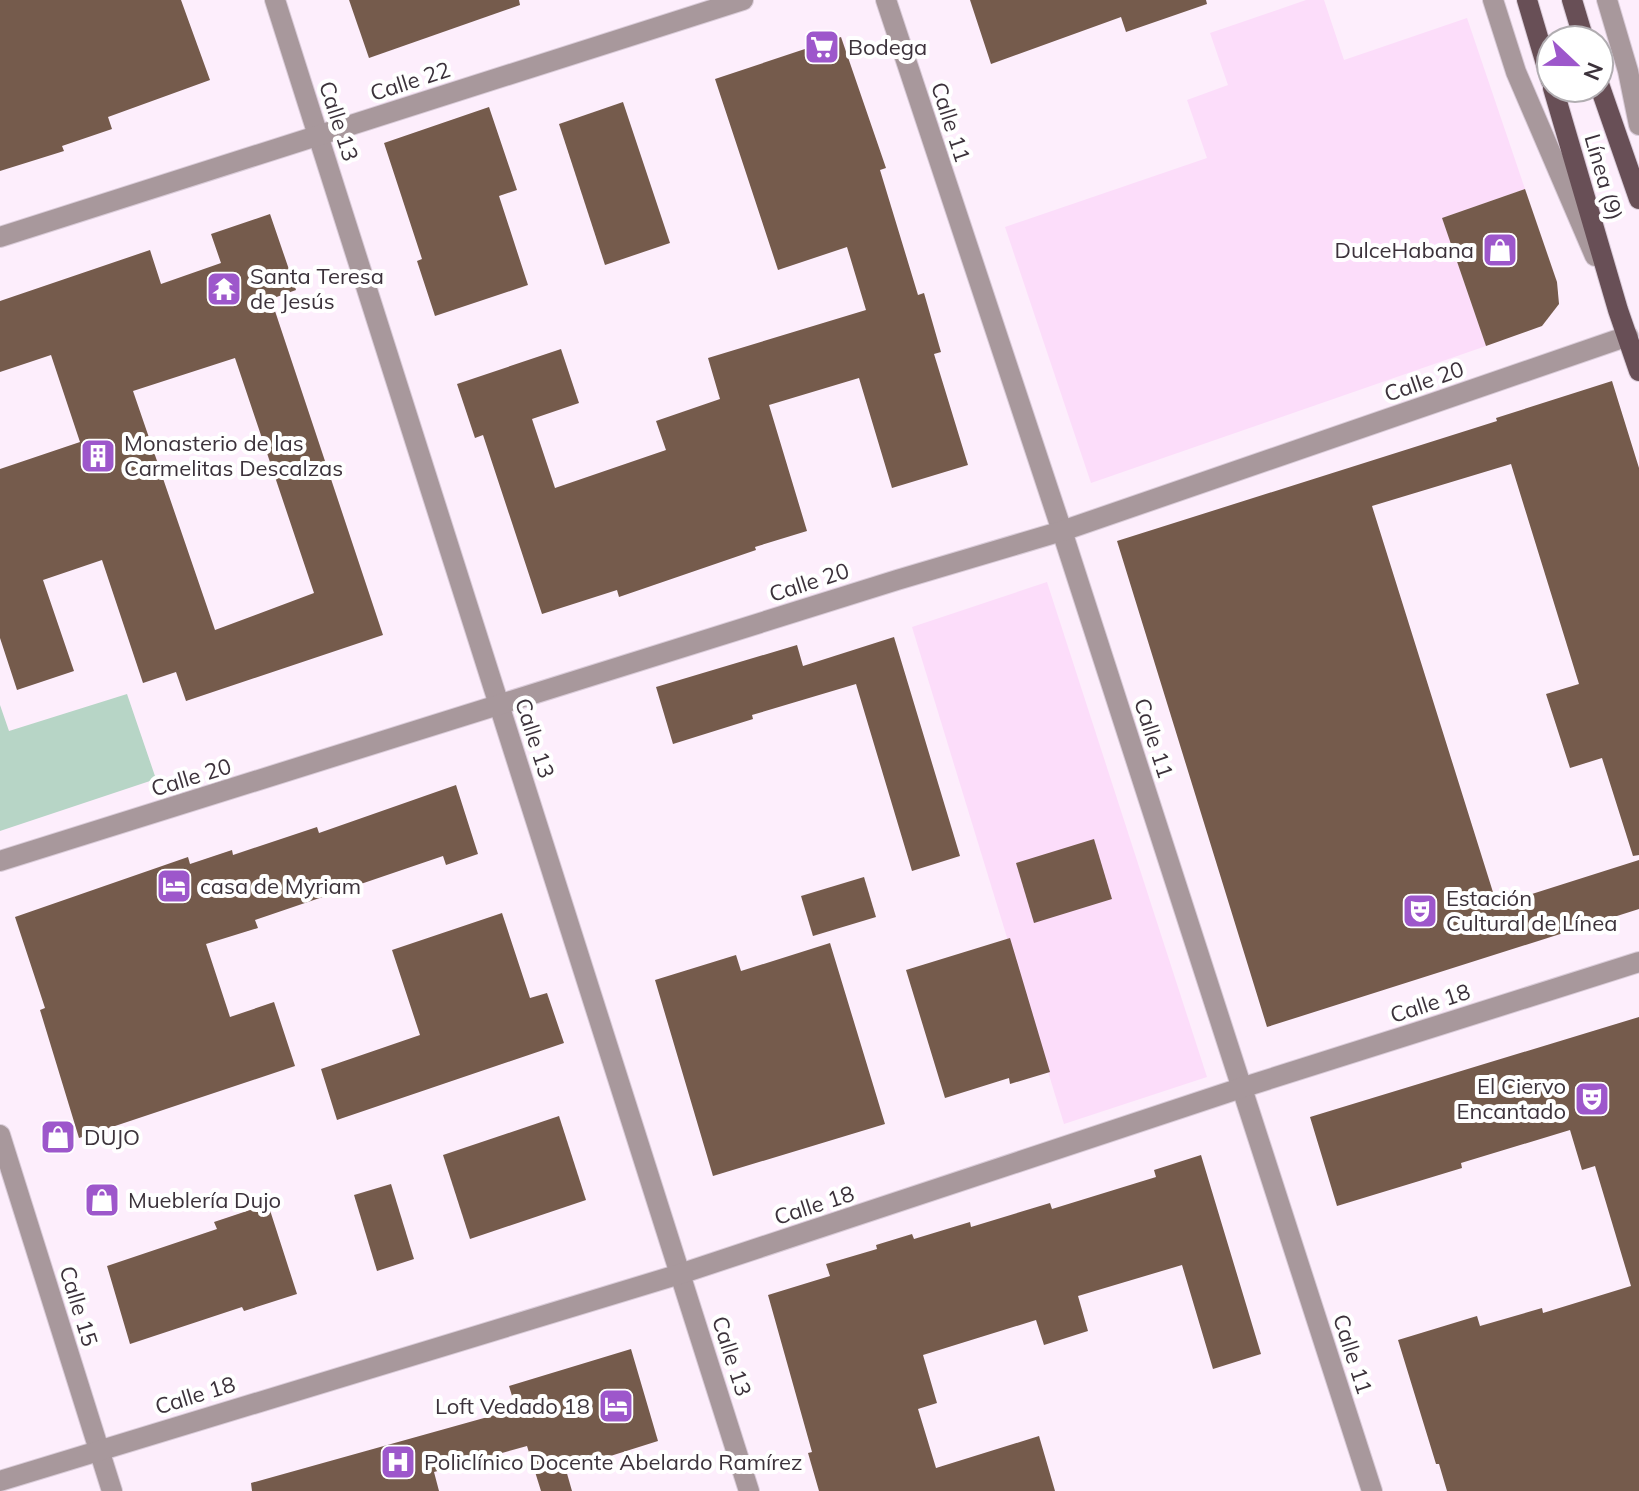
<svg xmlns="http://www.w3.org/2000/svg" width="1639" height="1491" viewBox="0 0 1639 1491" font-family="Mulish,sans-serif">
<rect width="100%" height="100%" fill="#fdeefc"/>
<g fill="#fcddfa">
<polygon points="1306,0 1324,0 1344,60 1467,18 1525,189 1442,218 1486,346 1091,483 1005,227 1207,158 1187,100 1228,85 1210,33"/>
<polygon points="1047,582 1207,1077 1064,1124 912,627"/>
</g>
<polygon fill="#b7d5c6" points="127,694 156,779 0,831 0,705 9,731"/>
<g fill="#755b4c" fill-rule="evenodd">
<polygon points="0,0 181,0 210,80 108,117 112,129 62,146 64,151 0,171"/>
<polygon points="349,0 519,0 520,5 369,58"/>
<polygon points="970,0 1206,0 1207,4 1126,32 1121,17 991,64"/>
<polygon points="841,37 886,168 880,170 918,295 924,293 941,352 934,354 968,465 892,488 859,378 769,405 807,531 755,547 756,550 619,597 617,590 542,614 483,435 475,438 457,384 561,349 579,403 532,419 555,488 666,450 656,421 720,399 708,358 866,310 847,247 778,270 715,79"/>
<polygon points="623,102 670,243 605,265 559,124"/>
<polygon points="489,107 517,190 499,196 528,285 435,316 417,261 422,259 384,143"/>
<polygon points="1525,189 1557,282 1559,304 1542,326 1486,346 1442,218"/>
<path d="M270,214l26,76 -25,9 112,336 -197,66 -10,-29 -33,11 -41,-123 -59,20 31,91 -57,19 -17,-52v-169l80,-27 -29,-87 -51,17v-71l150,-51 11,34 60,-21 -10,-29zM235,358l79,235 -99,37 -82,-239z"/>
<polygon points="1612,381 1639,468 1639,855 1633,856 1602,758 1570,768 1546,694 1579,684 1511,464 1372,506 1497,905 1639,860 1639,909 1267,1027 1117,541 1497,421 1496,418"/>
<polygon points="894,637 960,856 912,871 856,684 752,715 753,719 673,744 656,687 797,645 803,666"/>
<polygon points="456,785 478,854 446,865 443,856 255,920 258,928 206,944 230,1017 274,1002 295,1066 79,1138 40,1010 45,1008 15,917 188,857 190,864 232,850 233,855 317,827 319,833"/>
<polygon points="1094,839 1112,899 1034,923 1016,863"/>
<polygon points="864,877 876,917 813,936 801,896"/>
<polygon points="502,913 530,998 547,993 564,1043 337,1120 321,1069 420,1035 392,950"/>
<polygon points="1010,938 1050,1072 1010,1084 1009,1078 945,1098 906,970"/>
<polygon points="830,943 885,1124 713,1176 655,980 736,955 741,971"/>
<polygon points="1639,1017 1639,1491 1447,1491 1439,1464 1436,1464 1398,1340 1477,1316 1480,1326 1542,1308 1543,1313 1631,1286 1595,1166 1582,1170 1570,1130 1461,1163 1462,1168 1337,1206 1310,1117"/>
<polygon points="559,1116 586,1200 470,1239 443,1155"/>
<polygon points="1201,1155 1261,1354 1213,1369 1182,1265 1078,1296 1088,1331 1044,1345 1036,1320 923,1355 937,1403 918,1409 936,1468 1039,1436 1055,1491 819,1491 808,1453 812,1452 768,1295 830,1276 826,1264 877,1249 876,1245 912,1234 914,1239 970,1222 971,1227 1050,1203 1052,1209 1156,1177 1154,1170"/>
<polygon points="391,1184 414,1259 377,1271 354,1195"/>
<polygon points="268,1204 297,1294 244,1311 242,1307 130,1344 107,1266 217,1229 214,1222"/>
<polygon points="631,1349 658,1441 566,1470 572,1491 541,1491 527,1446 434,1472 439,1491 252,1491 251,1483 516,1409 509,1386"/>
</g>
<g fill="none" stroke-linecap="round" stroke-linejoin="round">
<defs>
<g id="minor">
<polyline points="275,0 749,1491"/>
<polyline points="886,0 1062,531 1372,1491"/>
<polyline points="1493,0 1516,72 1595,256"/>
<polyline points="1607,0 1628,71 1639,125"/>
<polyline points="0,237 743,0"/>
<polyline points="0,861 897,580 1062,531 1628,336"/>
<polyline points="0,1135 112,1491"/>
<polyline points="0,1481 680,1274 1241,1088 1639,962"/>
</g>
<g id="major">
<polyline points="1527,0 1551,81"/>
<polyline points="1572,0 1584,40"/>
<polyline points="1599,84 1639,199"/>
<polyline points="1553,88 1618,310 1639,371"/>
</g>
</defs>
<use href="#minor" stroke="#daccd9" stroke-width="22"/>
<use href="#major" stroke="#daccd9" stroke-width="22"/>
<use href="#minor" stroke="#a8989c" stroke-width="20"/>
<use href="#major" stroke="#684f56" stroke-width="20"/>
</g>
<defs>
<symbol id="supermarket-square" viewBox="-11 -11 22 22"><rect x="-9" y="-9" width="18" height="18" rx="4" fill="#9d57cb" stroke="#fff"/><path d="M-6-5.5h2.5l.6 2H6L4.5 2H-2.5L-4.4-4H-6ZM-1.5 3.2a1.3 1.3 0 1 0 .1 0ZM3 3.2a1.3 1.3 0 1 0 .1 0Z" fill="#fff"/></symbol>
<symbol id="shop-square" viewBox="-11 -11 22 22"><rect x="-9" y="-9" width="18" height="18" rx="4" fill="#9d57cb" stroke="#fff"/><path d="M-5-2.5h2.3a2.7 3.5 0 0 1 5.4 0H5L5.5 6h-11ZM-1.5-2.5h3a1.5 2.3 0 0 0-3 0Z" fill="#fff"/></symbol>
<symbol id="temple-square" viewBox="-11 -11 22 22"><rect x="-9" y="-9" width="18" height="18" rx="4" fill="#9d57cb" stroke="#fff"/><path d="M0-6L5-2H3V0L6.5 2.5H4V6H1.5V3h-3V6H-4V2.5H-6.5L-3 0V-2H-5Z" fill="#fff"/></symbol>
<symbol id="building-square" viewBox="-11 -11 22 22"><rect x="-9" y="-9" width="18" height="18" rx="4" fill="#9d57cb" stroke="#fff"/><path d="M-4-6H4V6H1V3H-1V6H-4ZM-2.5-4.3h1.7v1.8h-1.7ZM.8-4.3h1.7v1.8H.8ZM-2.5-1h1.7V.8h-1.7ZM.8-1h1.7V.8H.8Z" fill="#fff"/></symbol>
<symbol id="hotel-square" viewBox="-11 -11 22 22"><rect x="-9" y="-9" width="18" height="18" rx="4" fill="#9d57cb" stroke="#fff"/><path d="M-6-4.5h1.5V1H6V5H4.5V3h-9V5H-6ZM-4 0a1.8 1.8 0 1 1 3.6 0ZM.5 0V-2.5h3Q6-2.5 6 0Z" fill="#fff"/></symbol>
<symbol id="theatre-square" viewBox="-11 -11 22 22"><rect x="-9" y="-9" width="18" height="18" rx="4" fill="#9d57cb" stroke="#fff"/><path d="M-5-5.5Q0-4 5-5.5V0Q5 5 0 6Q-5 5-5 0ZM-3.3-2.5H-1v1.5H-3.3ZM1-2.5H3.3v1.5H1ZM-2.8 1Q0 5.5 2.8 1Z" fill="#fff"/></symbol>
<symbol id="hospital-square" viewBox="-11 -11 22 22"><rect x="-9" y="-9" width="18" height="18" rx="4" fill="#9d57cb" stroke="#fff"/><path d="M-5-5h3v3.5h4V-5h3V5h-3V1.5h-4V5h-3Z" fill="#fff"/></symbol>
</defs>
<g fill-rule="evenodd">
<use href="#supermarket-square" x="802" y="27" width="40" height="40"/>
<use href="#shop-square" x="1480" y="230" width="40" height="40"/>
<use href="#temple-square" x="204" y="269" width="40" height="40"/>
<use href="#building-square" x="78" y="436" width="40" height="40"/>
<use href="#hotel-square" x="154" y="866" width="40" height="40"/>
<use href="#theatre-square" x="1400" y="891" width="40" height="40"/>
<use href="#theatre-square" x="1572" y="1079" width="40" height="40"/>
<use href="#shop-square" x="38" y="1117" width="40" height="40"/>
<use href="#shop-square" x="82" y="1180" width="40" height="40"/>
<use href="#hotel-square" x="596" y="1386" width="40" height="40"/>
<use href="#hospital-square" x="378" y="1442" width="40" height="40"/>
</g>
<g text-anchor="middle" stroke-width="8" stroke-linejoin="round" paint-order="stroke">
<g font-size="22" fill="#3c323b" stroke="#fff" text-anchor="start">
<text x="848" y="55">Bodega</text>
<text x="1474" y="258" text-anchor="end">DulceHabana</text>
<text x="250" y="284">Santa Teresa<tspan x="250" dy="25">de Jesús</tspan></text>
<text x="124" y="451">Monasterio de las<tspan x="124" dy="25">Carmelitas Descalzas</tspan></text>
<text x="200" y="894">casa de Myriam</text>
<text x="1446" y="906">Estación<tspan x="1446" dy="25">Cultural de Línea</tspan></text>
<text x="1566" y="1094" text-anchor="end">El Ciervo<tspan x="1566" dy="25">Encantado</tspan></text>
<text x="84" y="1145">DUJO</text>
<text x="128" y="1208">Mueblería Dujo</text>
<text x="590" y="1414" text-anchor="end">Loft Vedado 18</text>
<text x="424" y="1470">Policlínico Docente Abelardo Ramírez</text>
</g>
<g font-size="22" fill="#3c323b" stroke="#fff">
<text transform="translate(410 81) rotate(-18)" y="8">Calle 22</text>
<text transform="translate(339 121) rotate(72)" y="8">Calle 13</text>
<text transform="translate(951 122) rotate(72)" y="8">Calle 11</text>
<text transform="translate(1604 177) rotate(74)" y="8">Línea (9)</text>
<text transform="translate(1424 381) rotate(-19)" y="8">Calle 20</text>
<text transform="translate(809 582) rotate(-18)" y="8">Calle 20</text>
<text transform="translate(535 738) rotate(72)" y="8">Calle 13</text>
<text transform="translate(1154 738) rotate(72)" y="8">Calle 11</text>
<text transform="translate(191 777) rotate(-17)" y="8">Calle 20</text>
<text transform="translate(1430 1003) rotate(-18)" y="8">Calle 18</text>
<text transform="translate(814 1205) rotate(-18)" y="8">Calle 18</text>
<text transform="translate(79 1306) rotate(73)" y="8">Calle 15</text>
<text transform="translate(1353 1354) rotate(72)" y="8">Calle 11</text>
<text transform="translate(732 1356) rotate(72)" y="8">Calle 13</text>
<text transform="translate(195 1395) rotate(-17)" y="8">Calle 18</text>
</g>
</g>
<g transform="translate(1575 64) rotate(112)"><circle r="38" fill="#ffffff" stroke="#b1adb1" stroke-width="2"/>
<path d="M0-6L14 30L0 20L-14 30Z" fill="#9d57cb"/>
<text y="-12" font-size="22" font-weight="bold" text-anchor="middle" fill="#3c323b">N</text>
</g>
</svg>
